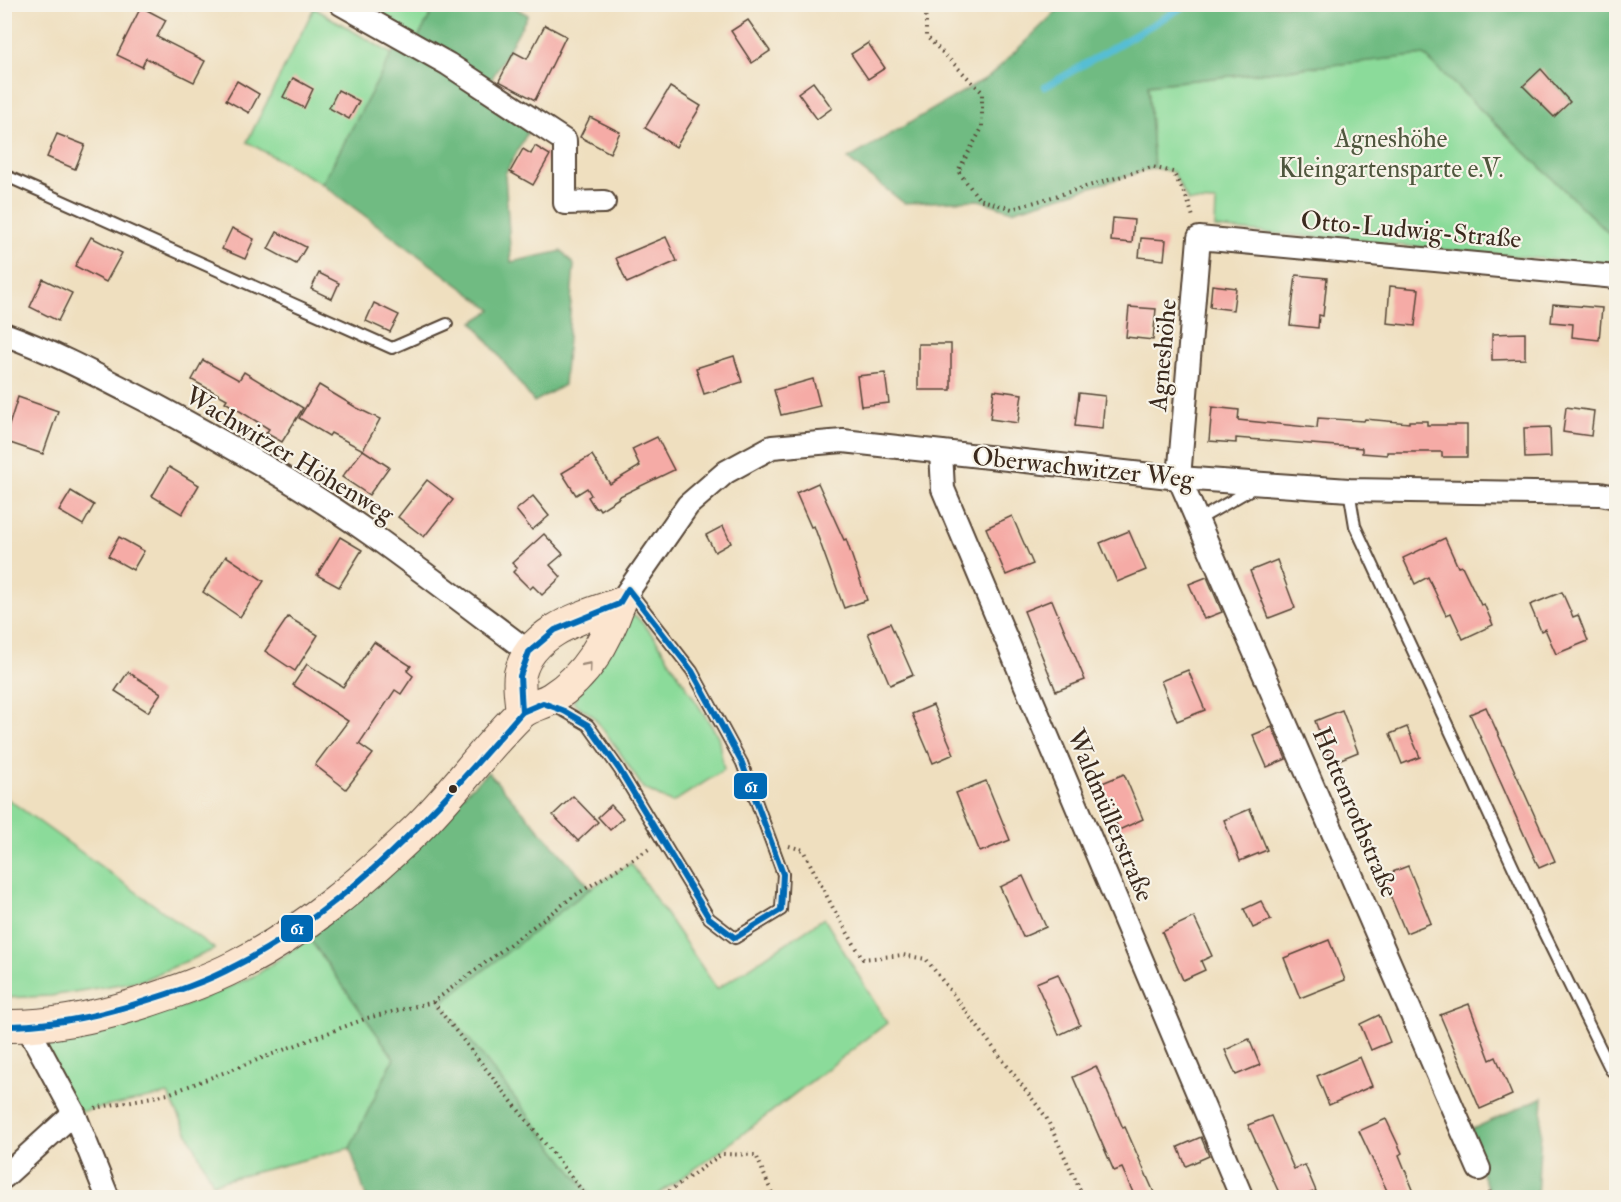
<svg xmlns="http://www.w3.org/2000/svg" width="1621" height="1202" viewBox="0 0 1621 1202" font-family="'IM FELL Double Pica',serif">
<rect width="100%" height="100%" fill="#f7f3e8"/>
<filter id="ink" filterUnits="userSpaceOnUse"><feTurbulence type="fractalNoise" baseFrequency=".0167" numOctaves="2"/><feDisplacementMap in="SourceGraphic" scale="12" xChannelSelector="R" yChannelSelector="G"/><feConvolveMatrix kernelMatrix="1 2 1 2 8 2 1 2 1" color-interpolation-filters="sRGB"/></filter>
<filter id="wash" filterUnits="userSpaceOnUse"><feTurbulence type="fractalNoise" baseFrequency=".008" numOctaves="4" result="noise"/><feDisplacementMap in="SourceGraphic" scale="24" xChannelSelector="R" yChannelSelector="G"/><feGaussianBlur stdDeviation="1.35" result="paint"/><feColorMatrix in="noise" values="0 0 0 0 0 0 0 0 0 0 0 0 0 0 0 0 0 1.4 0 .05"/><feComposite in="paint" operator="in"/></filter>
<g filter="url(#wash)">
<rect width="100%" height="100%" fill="#efdfbf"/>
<g fill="#8bdb9a" stroke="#63825c" stroke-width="1.5">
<polygon points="373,5 436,5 418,38 370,11"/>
<polygon points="314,8 392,54 322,184 247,142"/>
<polygon points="1424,55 1616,240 1616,266 1215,228 1216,202 1188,201 1173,172 1154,168 1148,85"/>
<polygon points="636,616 655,638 718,736 724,770 672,803 643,788 619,751 593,716 573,702 626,617"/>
<polygon points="5,797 215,949 143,980 51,996 5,998"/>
<polygon points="631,863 717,989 824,918 887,1023 719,1152 654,1197 592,1198 440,1003 591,888"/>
<polygon points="309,938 394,1058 350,1148 213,1183 168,1094 74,1113 42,1038 105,1029 184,1006 256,975"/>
</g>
<g fill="#70bb82" stroke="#567250" stroke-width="1.5">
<polygon points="436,5 510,5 528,15 490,82 418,38"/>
<polygon points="1063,5 1616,5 1616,240 1424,55 1148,85 1154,168 1012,211 979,200 904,203 848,159 990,76"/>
<polygon points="398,43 530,128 505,174 511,262 562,251 574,265 564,385 534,402 473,322 492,310 322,184"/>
<polygon points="488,772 591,888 441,1003 592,1197 366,1197 350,1148 394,1058 309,938"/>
<polygon points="1543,1097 1537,1197 1487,1197 1490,1193 1464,1133"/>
</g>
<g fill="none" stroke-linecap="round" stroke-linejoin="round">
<polyline stroke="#56bed4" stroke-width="7" points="1045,87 1188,4"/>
</g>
<g id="blocks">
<g fill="#f5aba6">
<polygon points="141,7 166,20 157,37 205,61 194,82 146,58 142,67 117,55"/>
<polygon points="748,20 770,51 752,63 731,31"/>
<polygon points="545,25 566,36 535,100 499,81 514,52 527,59"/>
<polygon points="868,43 885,68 868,79 851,54"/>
<polygon points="1541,69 1570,102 1554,117 1523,86"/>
<polygon points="293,78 313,89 304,108 283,97"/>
<polygon points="237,81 259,94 249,113 226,100"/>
<polygon points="813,82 832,108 817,119 798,93"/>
<polygon points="670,87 701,106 676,147 645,128"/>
<polygon points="338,90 359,101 349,119 329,108"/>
<polygon points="590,117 620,132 610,153 580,137"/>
<polygon points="57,134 85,145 75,169 47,157"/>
<polygon points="535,146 550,155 533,185 510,172 523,149 531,154"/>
<polygon points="1113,218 1134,220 1132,243 1111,241"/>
<polygon points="232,228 254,239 245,259 222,249"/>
<polygon points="277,232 306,247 296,264 268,249"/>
<polygon points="91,237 122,253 106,282 75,266"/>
<polygon points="666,237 677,261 627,283 616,258"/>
<polygon points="1141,238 1166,240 1164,260 1139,257"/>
<polygon points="319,273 339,283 332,299 311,289"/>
<polygon points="1296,275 1327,278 1323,316 1319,315 1318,328 1290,325"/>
<polygon points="43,279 72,293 58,321 30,307"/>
<polygon points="1212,285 1236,288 1233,310 1210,307"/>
<polygon points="1390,286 1419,289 1415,326 1387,323"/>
<polygon points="374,303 399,315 390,332 366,321"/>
<polygon points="1553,304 1602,308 1599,340 1572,337 1573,324 1551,322"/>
<polygon points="1129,307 1156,309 1153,340 1126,337"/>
<polygon points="1525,333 1525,359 1492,360 1492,334"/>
<rect x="918" y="344" width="33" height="46"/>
<polygon points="734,356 742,382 704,394 696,368"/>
<polygon points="203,360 239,380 244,372 303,408 282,442 266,433 269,429 225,402 227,399 192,380"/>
<polygon points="885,373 889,403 861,406 857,376"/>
<polygon points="813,379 820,406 781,415 774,390"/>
<polygon points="319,385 357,408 380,419 363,450 331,433 329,436 299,418"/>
<polygon points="994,390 1022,394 1018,423 990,419"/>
<polygon points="1079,393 1105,396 1102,429 1075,426"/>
<polygon points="18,397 58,411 43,454 4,441"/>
<polygon points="1212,407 1239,410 1238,420 1317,428 1318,418 1364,421 1365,419 1409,423 1409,421 1427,421 1427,425 1467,425 1467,457 1442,457 1442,452 1387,452 1387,455 1362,453 1362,448 1236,438 1236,443 1209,441"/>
<polygon points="1566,407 1594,411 1591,436 1563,432"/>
<polygon points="1550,427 1551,457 1525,458 1524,428"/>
<polygon points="657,437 674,470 618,497 619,498 600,510 598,507 595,508 588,497 591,495 587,488 576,495 562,473 592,455 610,484 640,466 632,449"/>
<polygon points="363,450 389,467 369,495 342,477"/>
<polygon points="169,467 199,485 182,514 152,496"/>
<polygon points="427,480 453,500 424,537 398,517"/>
<polygon points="818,483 844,540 846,539 867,600 844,608 814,526 811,527 796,493"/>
<polygon points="71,491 94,505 83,525 59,511"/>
<polygon points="533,496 549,516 532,530 516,510"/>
<polygon points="1012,516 1033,564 1006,575 986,528"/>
<polygon points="723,526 731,543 715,552 706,535"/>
<polygon points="1129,531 1146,570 1117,582 1100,543"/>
<polygon points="544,534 563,554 550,565 561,577 542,595 533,586 530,589 513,572 517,568 512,563"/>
<polygon points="119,537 144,551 133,570 108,556"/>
<polygon points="340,537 362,550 339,587 317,575"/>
<polygon points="1445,538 1458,567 1462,566 1481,605 1484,604 1493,625 1463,639 1451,613 1446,615 1428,577 1415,584 1403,558"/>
<polygon points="226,556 264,581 240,617 203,592"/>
<polygon points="1277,560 1295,608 1269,618 1250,571"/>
<polygon points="1207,577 1222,612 1204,619 1189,584"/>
<polygon points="1562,592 1573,617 1578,615 1588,641 1556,654 1545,629 1541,631 1530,605"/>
<polygon points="1052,600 1085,680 1056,691 1024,611"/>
<polygon points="288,617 318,635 295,671 265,651"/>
<polygon points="890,623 913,675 890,685 868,633"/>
<polygon points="374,642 411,666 407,671 413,676 401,694 395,690 359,744 373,754 346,789 315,765 348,721 293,685 307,664 343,687"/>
<polygon points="1188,670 1205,710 1177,721 1161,681"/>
<polygon points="128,672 161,693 148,712 115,691"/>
<polygon points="933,705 954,754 933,763 912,714"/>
<polygon points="1486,707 1555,861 1539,868 1470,714"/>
<polygon points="1342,710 1358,752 1331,763 1315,721"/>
<polygon points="1272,727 1286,759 1267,767 1253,735"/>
<polygon points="1407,727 1420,757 1402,764 1390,734"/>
<polygon points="1124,774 1143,819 1119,830 1100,784"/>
<polygon points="986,781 1010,840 980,852 956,793"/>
<polygon points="573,796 598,822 578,841 553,815"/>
<polygon points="611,805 623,818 610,830 598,817"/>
<polygon points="1250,809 1267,850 1240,861 1224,820"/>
<polygon points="1408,866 1431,923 1406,933 1382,876"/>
<polygon points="1023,876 1046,927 1023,937 1000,887"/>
<polygon points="1261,901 1271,920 1253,928 1244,909"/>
<polygon points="1194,917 1212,956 1201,961 1205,970 1183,980 1162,932"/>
<polygon points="1329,940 1345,980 1300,998 1284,958"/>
<polygon points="1058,974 1080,1025 1059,1035 1036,983"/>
<polygon points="1469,1004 1490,1060 1496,1057 1512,1095 1480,1109 1440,1015"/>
<polygon points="1379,1015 1390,1042 1371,1050 1360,1024"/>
<polygon points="1249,1039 1260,1065 1236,1075 1225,1050"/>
<polygon points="1360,1057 1372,1086 1329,1105 1317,1076"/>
<polygon points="1096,1066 1123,1128 1125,1127 1156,1197 1135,1197 1122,1168 1114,1171 1073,1077"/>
<polygon points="1271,1116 1294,1169 1305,1165 1316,1191 1300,1197 1281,1197 1248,1125"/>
<polygon points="1386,1119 1402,1153 1399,1155 1416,1197 1390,1197 1359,1131"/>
<polygon points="1201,1137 1209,1156 1186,1166 1178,1147"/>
</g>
</g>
</g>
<g filter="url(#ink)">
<use href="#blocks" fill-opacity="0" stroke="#564536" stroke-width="1.5"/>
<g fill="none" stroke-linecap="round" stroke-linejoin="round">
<defs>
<g id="lane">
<polyline points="4,175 392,348 447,324"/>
<polyline points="1349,490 1355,526 1542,929 1611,1070 1616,1074"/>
<polyline points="1198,520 1255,487"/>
<polyline points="549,705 564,711 588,725 619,769 709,918 735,938 781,910 783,874 742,763 692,671 628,589"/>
</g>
<g id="street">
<polyline points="341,4 448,64 565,141 565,203 604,202"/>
<path d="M4,334c52,19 100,45 149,70 74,40 150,82 219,131 53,38 105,78 157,117"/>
<polyline points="941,452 943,489 1242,1198"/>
<polyline points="619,604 688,505 726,472 772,447 843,441 1179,478 1349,490 1600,494 1616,497"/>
<polyline points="27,1026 74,1113 108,1198"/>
<polyline points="1479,1169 1179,478 1199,238 1616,277"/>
<polyline points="4,1177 74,1113"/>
</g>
<g id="secondary">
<path d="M522,712c-1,-11 -4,-27 -2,-38 10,-43 62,-57 99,-70"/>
<path d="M4,1026c46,1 92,-9 134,-22 33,-11 67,-22 98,-38 67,-34 127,-85 181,-137 37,-36 66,-79 103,-115 8,-8 23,-10 32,-16 35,-22 54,-57 67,-94"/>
</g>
</defs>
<use href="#lane" stroke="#564536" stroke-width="14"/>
<use href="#street" stroke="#564536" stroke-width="26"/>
<use href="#secondary" stroke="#564536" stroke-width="34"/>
<g stroke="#564536" stroke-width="4" stroke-dasharray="1.5 4.5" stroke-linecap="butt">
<polyline points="926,4 926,36 982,92 982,128 958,171 979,199 1012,209 1152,167 1173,172 1188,201 1193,217"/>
<polyline points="789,846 803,850 833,908 863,959 903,955 926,959 1046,1117 1084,1198"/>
<polyline points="433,1002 588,1198"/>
<polyline points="95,1108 168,1094 367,1018 433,1002 574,896 649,849"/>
<polyline points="659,1198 722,1154 756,1155 774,1198"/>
<polyline points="1487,1198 1490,1193 1488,1189"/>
</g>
<use href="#lane" stroke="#fff" stroke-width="10"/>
<use href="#street" stroke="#fff" stroke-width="22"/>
<use href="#secondary" stroke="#fce5cf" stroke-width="32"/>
<defs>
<g id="bus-1">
<polygon points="628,589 692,671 742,763 783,874 781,910 735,938 709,918 619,769 588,725 564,711 543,703 522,712 520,676 529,652 555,630 619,604"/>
<path d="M4,1026c47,0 94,-10 138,-24 32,-10 64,-20 93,-36 115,-58 204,-159 287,-254"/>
</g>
</defs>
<use href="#bus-1" stroke="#f7f3e8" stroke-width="10"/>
<use href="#bus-1" stroke="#0069b4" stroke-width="6"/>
</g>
<defs><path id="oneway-chevron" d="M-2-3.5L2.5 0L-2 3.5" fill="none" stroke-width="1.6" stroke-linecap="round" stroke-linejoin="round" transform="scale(1.5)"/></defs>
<use stroke="#9c8876" href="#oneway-chevron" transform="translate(588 666) rotate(-50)"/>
</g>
<circle fill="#3b2a1e" stroke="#f7f3e8" stroke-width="2" cx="453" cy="789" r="5"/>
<g text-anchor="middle" stroke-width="4.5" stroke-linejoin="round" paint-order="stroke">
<g font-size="26" fill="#4f563d" stroke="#f7f3e8">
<text x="1391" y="147">Agneshöhe<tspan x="1391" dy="30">Kleingartensparte e.V.</tspan></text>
</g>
<g font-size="26" fill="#3b2a1e" stroke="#f7f3e8">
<text transform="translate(1411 229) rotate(5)" y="9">Otto-Ludwig-Straße</text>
<text transform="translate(1162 355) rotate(-85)" y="9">Agneshöhe</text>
<text transform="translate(290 454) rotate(31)" y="9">Wachwitzer Höhenweg</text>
<text transform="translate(1083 467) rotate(6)" y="9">Oberwachwitzer Weg</text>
<text transform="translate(1356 812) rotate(67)" y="9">Hottenrothstraße</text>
<text transform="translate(1111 815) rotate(67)" y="9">Waldmüllerstraße</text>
</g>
</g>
<g stroke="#f7f3e8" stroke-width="2">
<rect x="733" y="772" width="35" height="28" rx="6" fill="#0069b4"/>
<rect x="280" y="914" width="34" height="29" rx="6" fill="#0069b4"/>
</g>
<g font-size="16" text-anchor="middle" font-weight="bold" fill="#fff">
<text x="751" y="792">61</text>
<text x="297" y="934">61</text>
</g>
<rect width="1621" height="1202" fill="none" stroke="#f7f3e8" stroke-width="24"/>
</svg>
